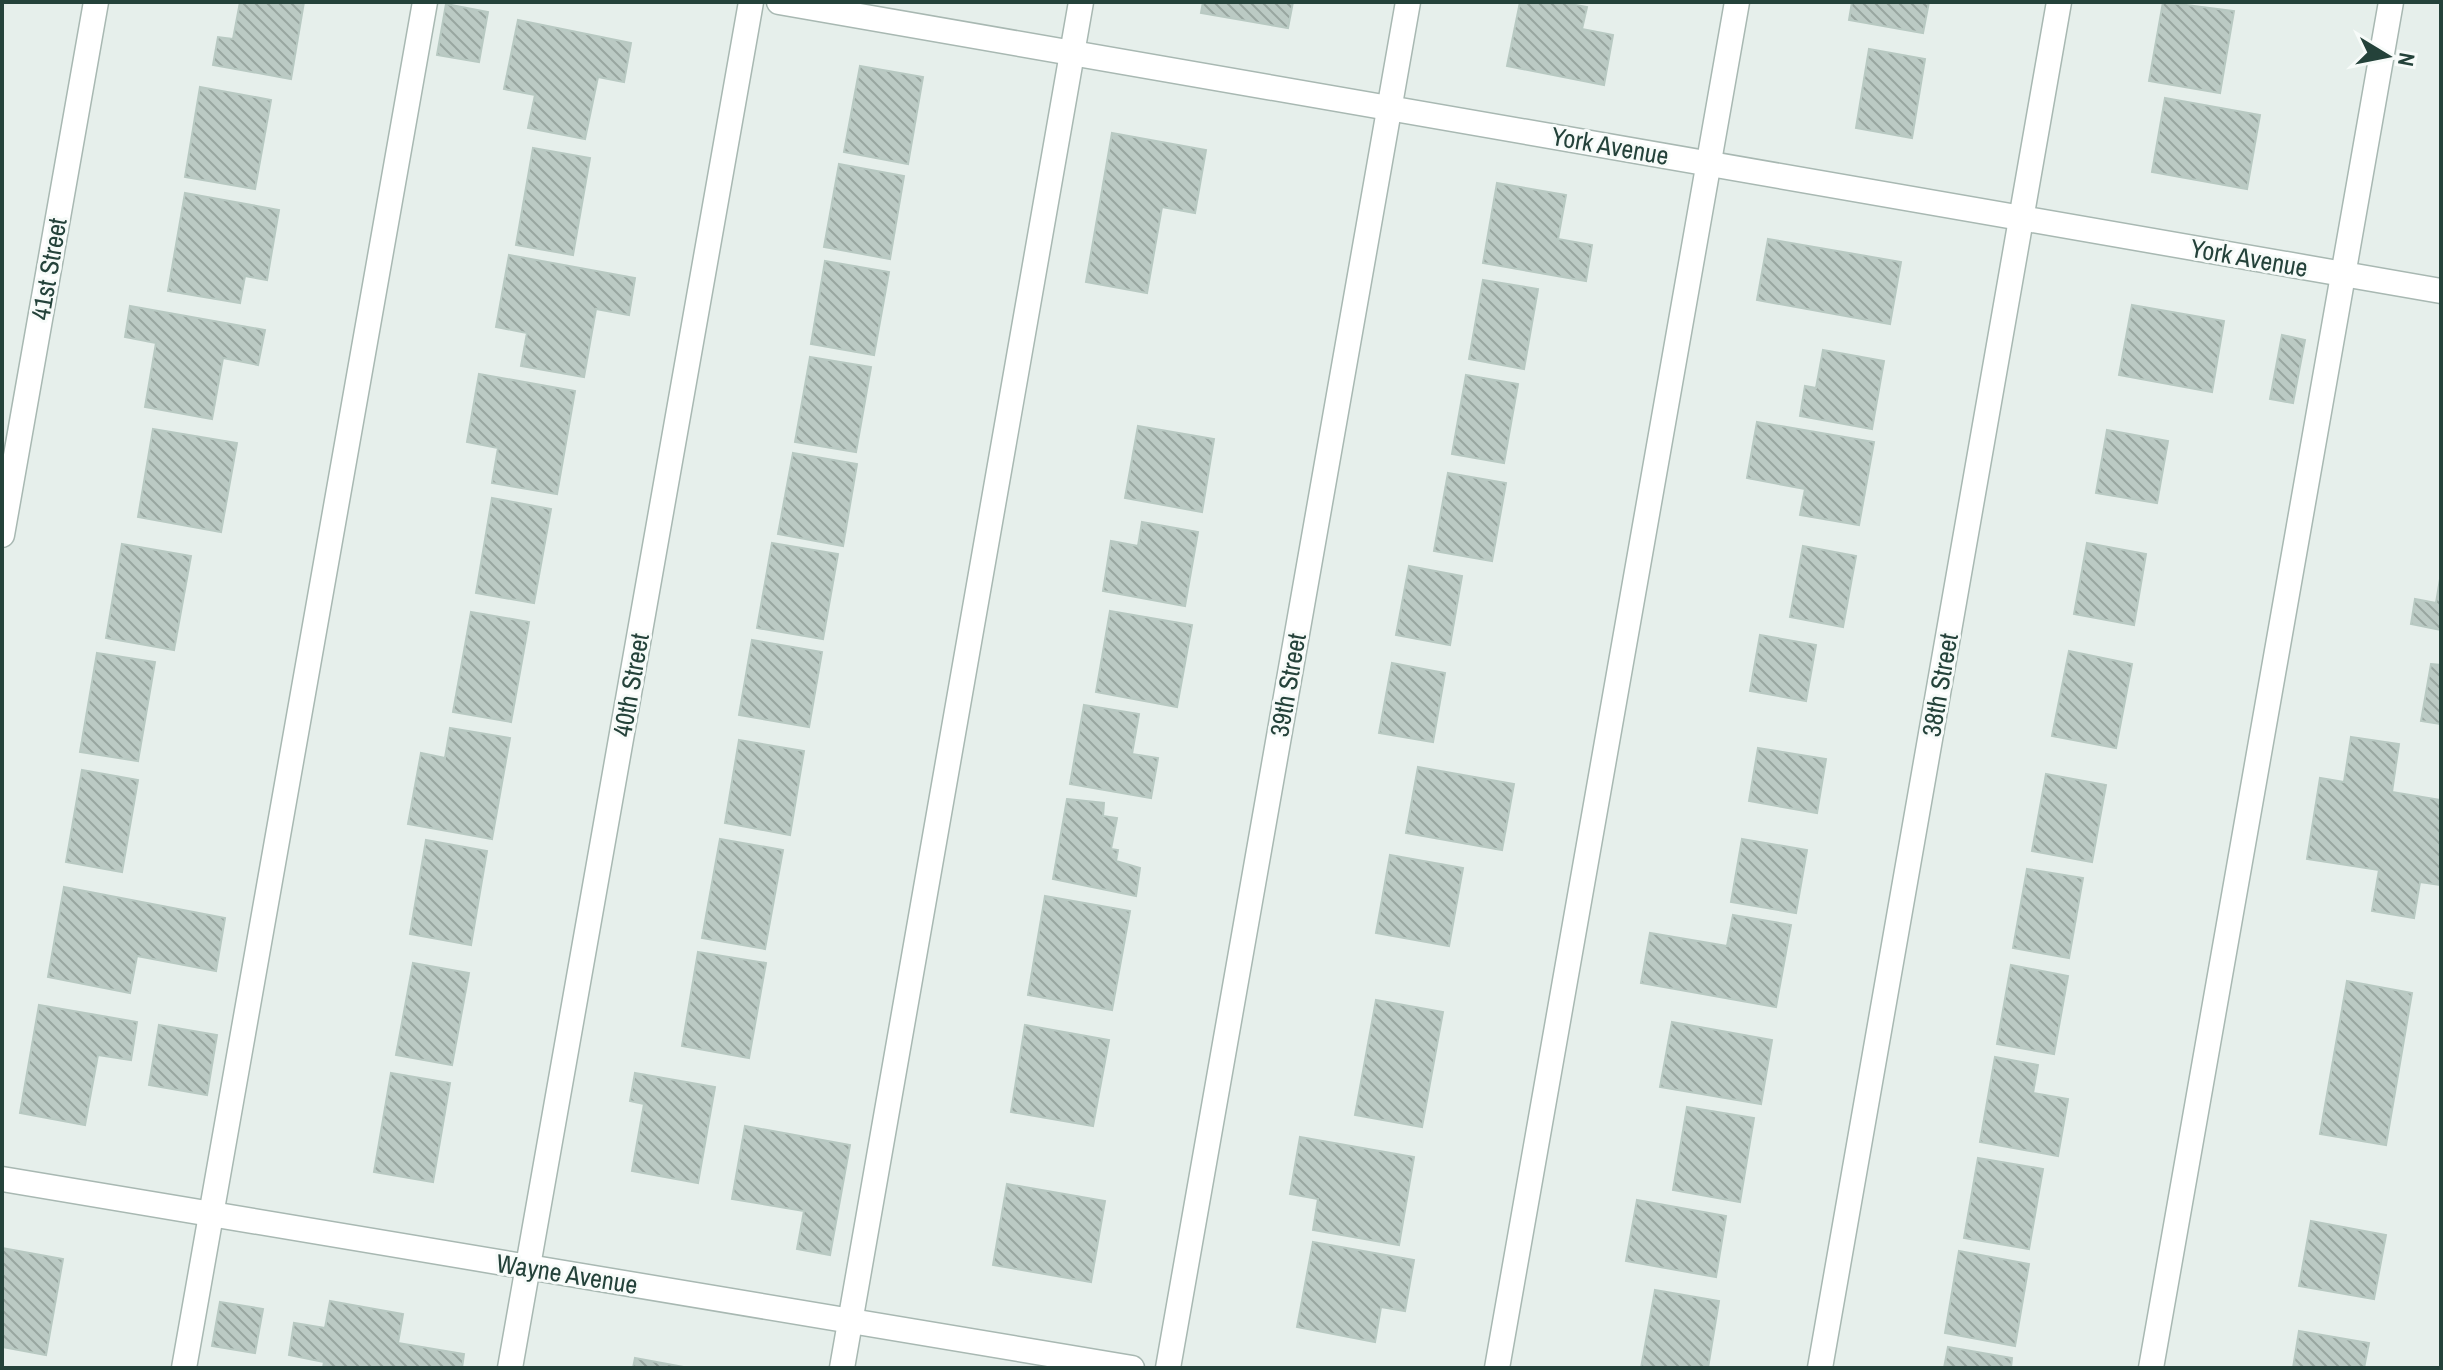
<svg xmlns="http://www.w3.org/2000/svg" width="2443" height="1370" viewBox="0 0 2443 1370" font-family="'Archivo Narrow',sans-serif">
<defs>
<pattern id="building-back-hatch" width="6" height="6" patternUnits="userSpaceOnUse" patternTransform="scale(2)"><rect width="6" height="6" fill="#bbcac4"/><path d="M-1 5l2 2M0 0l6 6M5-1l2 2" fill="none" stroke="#98a6a0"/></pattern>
</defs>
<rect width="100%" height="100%" fill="#e6efeb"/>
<g fill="url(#building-back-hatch)" stroke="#b8c9c2" stroke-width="2">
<polygon points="240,2 304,2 291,79 213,65 218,37 233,39"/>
<polygon points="1203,2 1293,2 1288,28 1201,13"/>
<polygon points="1520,2 1560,2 1587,7 1582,29 1613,35 1604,85 1507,66"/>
<polygon points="1852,2 1929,2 1923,33 1849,20"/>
<polygon points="2163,2 2234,11 2220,93 2149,81"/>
<polygon points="446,4 488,12 479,62 437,55"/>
<polygon points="518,20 631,43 624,82 598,77 585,139 528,128 535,95 504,89"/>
<polygon points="1869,49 1925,59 1912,138 1856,128"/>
<polygon points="860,66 923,77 908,164 844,152"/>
<polygon points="200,87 271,100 255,189 185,177"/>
<polygon points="2165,98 2260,115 2247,189 2152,172"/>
<polygon points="1112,133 1206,150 1195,213 1162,207 1147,293 1086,282"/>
<polygon points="533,148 590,158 573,255 516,245"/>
<polygon points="839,164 904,176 890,259 824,247"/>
<polygon points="1497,183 1566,195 1558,239 1592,245 1586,281 1483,263"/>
<polygon points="185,193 279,210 267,280 245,276 240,303 168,291"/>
<polygon points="1768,239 1901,262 1890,324 1757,300"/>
<polygon points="509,255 635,278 629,315 596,309 584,377 521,366 527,333 496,327"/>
<polygon points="825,261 889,272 874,355 811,344"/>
<polygon points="1483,280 1538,289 1524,369 1469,359"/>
<polygon points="2132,305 2224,321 2212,392 2119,375"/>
<polygon points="130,306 265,330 258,365 223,358 212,419 145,407 156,343 125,337"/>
<polygon points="2282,335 2305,340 2293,403 2270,399"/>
<polygon points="1823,350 1884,361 1872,429 1800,416 1805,386 1816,388"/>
<polygon points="810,357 871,367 856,452 795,442"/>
<polygon points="479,374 575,391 557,494 492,483 498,448 467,442"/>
<polygon points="1466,375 1518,384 1504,463 1452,454"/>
<polygon points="1757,422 1874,442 1859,525 1800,515 1805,489 1747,478"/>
<polygon points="1138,426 1214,439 1202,512 1125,498"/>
<polygon points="153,429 237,443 221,532 138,517"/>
<polygon points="2107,430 2168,441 2157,503 2096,493"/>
<polygon points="793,453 857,464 843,546 778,534"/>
<polygon points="1448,473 1506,483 1492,561 1434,551"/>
<polygon points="492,498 551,509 534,603 476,593"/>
<polygon points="1142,522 1198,532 1185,606 1103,591 1111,541 1138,546"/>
<polygon points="772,543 838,554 823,639 757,628"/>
<polygon points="2087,543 2146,554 2134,625 2074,614"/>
<polygon points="122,544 191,556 174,650 106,638"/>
<polygon points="1803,546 1856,556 1843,627 1790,617"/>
<polygon points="1409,566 1462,576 1450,645 1396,635"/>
<polygon points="2441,573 2441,630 2411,624 2415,599 2436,603"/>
<polygon points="1110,611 1192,625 1177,707 1096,692"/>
<polygon points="471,612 529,622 511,722 453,712"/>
<polygon points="1760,635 1816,645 1806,701 1750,691"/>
<polygon points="752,640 822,652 809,727 739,715"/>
<polygon points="2069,651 2132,664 2116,748 2052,736"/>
<polygon points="97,653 155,662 138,761 80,752"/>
<polygon points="1392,663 1445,673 1433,742 1379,733"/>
<polygon points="2431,664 2441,665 2441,724 2421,721"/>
<polygon points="1084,705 1139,714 1132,754 1158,758 1151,798 1070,784"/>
<polygon points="450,728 510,738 492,839 408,824 421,753 445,758"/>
<polygon points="2351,737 2399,744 2392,792 2441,800 2441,885 2420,882 2414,918 2372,911 2379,870 2307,859 2320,778 2344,782"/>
<polygon points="739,740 804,751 790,835 725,823"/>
<polygon points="1758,748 1826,759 1817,813 1749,801"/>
<polygon points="1418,767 1514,784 1502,850 1406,833"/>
<polygon points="82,770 138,780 122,872 66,862"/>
<polygon points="2046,774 2106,785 2092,862 2032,851"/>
<polygon points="1067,799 1104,803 1103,816 1117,818 1111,849 1118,850 1116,861 1140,868 1136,896 1053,879"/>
<polygon points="720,839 783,850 765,949 702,938"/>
<polygon points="1742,839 1807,850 1796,913 1731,902"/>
<polygon points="426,840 487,851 471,945 410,934"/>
<polygon points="1390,855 1463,868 1449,946 1376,933"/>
<polygon points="2027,869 2083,878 2069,958 2013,948"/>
<polygon points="64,887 225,918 216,971 137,956 130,993 48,977"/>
<polygon points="1045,896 1130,911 1112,1010 1028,995"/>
<polygon points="1733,915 1791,925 1776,1007 1641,983 1650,933 1727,946"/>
<polygon points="698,952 766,963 749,1058 682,1046"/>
<polygon points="413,963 469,973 452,1065 396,1055"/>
<polygon points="2011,965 2068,976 2054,1054 1997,1044"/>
<polygon points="2347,981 2412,993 2386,1145 2320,1134"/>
<polygon points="1376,1000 1443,1012 1422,1127 1355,1115"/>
<polygon points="39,1005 137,1022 131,1060 98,1055 85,1125 20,1113"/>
<polygon points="1672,1022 1772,1040 1761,1104 1660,1087"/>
<polygon points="159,1025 217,1035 207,1095 149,1085"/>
<polygon points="1025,1025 1109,1040 1093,1126 1011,1112"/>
<polygon points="1995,1057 2038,1065 2033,1093 2068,1099 2058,1156 1980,1142"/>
<polygon points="391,1073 450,1083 433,1182 374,1172"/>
<polygon points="635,1073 715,1087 698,1183 632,1171 644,1104 630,1101"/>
<polygon points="1687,1107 1754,1118 1740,1202 1673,1190"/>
<polygon points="745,1126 850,1145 830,1255 797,1249 804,1211 732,1199"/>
<polygon points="1300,1137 1414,1157 1399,1245 1313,1230 1318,1199 1290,1194"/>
<polygon points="1978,1158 2043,1169 2029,1249 1964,1238"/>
<polygon points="1007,1184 1105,1201 1091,1282 993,1265"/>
<polygon points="1637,1200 1726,1216 1716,1277 1626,1261"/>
<polygon points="2311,1221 2386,1235 2374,1299 2299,1286"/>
<polygon points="1313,1242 1414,1260 1405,1311 1381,1307 1375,1342 1297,1327"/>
<polygon points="2,1248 63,1259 46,1355 2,1347"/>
<polygon points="1959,1251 2029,1264 2015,1346 1945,1333"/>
<polygon points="1655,1290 1719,1301 1708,1368 1641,1368"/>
<polygon points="330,1301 403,1314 398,1343 464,1354 462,1368 323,1368 324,1362 289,1355 294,1323 325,1328"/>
<polygon points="220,1302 263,1309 255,1353 212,1346"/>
<polygon points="2299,1331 2369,1343 2364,1368 2293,1368"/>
<polygon points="1948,1347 2012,1358 2011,1368 1944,1368"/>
<polygon points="635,1358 689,1368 633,1368"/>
</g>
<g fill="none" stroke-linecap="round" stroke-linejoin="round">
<defs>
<g id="minor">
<polyline points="779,2 2441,291"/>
<polyline points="2,535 96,2"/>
<polyline points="2,1179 1132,1368"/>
<polyline points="184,1368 425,2"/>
<polyline points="510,1368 751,2"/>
<polyline points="842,1368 1081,2"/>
<polyline points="1168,1368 1408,2"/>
<polyline points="1497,1368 1737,2"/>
<polyline points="1820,1368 2059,2"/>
<polyline points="2151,1368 2391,2"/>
</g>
</defs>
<use href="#minor" stroke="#a8b8b2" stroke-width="27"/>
<use href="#minor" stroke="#fff" stroke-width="24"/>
</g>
<g text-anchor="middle" stroke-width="6" stroke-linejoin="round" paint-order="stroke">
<g font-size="26" fill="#24423a" stroke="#f7fbf9">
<text transform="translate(1610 146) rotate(10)" y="9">York Avenue</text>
<text transform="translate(2249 258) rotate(10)" y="9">York Avenue</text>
<text transform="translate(49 269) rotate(-80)" y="9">41st Street</text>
<text transform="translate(631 685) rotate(-80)" y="9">40th Street</text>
<text transform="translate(1288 685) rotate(-80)" y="9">39th Street</text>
<text transform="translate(1940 685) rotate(-80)" y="9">38th Street</text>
<text transform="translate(567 1274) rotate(9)" y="9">Wayne Avenue</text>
</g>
</g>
<rect width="2443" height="1370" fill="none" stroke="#24423a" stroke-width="8"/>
<g transform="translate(2387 56) rotate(100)" stroke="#f7fbf9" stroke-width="6" paint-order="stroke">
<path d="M0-6L14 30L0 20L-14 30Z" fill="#24423a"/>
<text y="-12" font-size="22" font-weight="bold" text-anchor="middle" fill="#24423a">N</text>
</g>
</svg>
